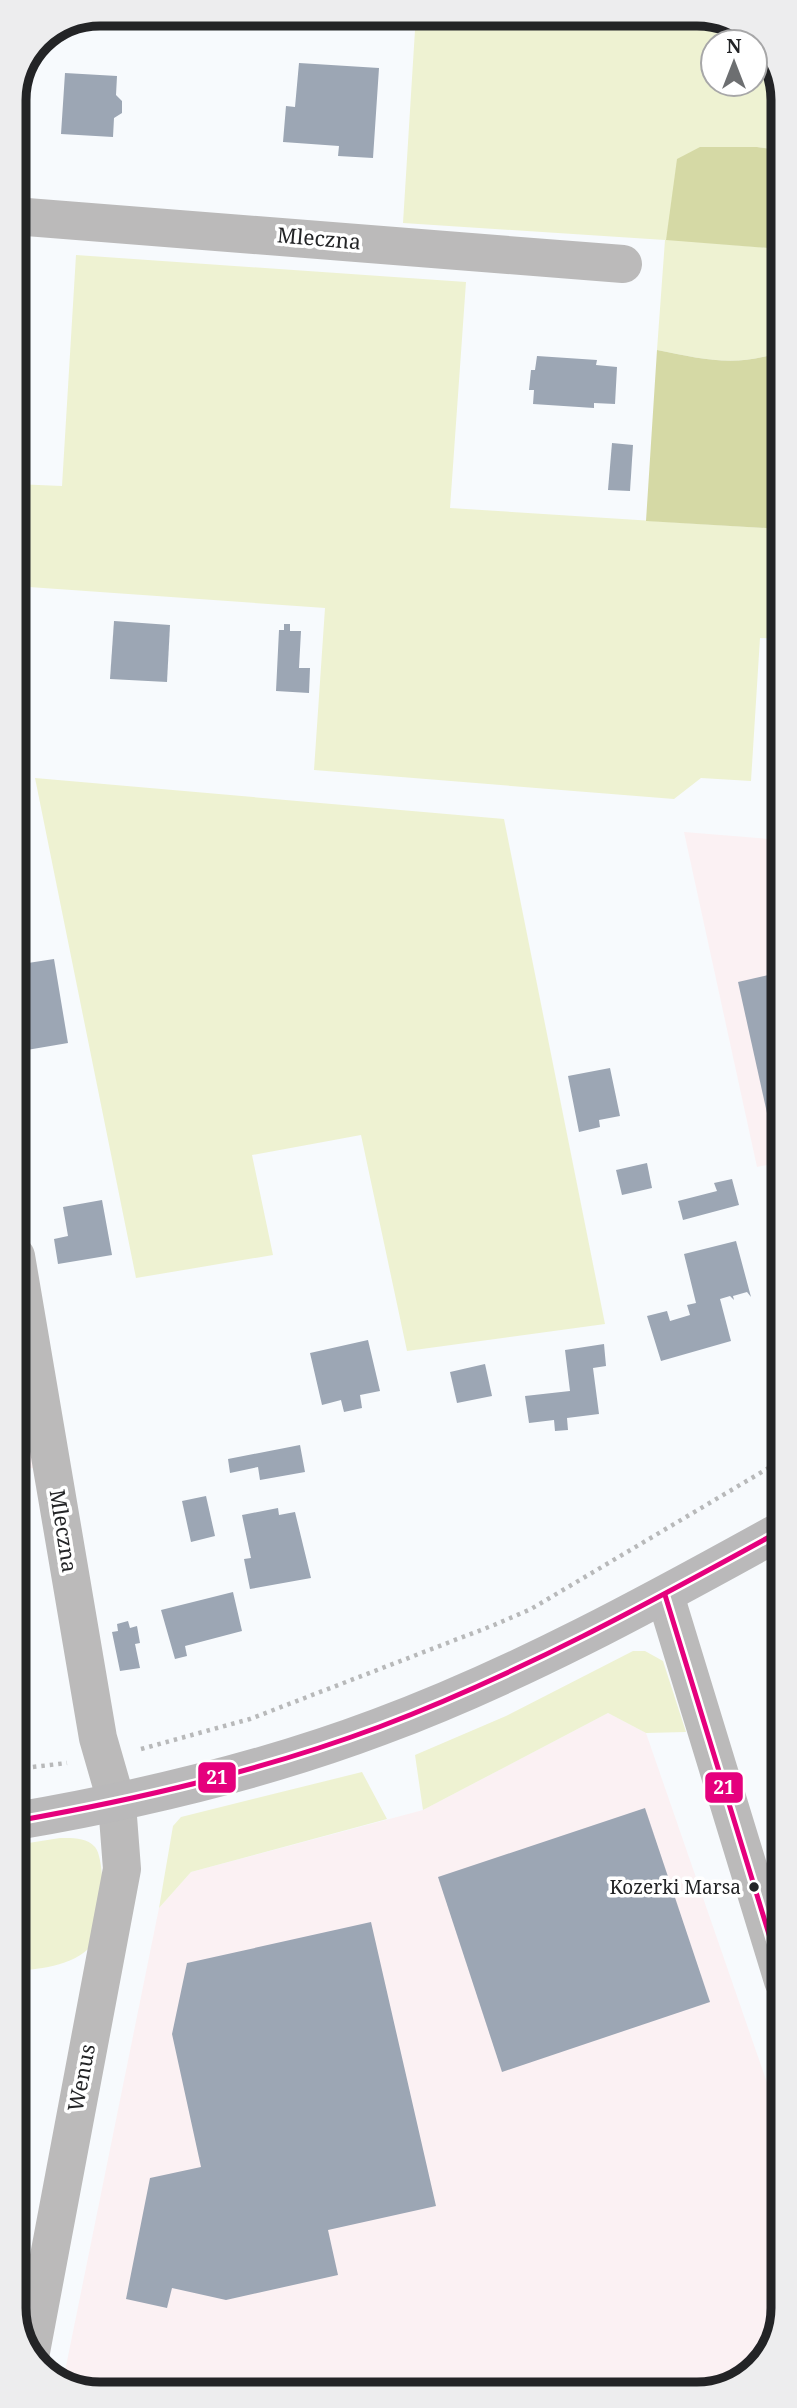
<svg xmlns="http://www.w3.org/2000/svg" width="797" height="2408" viewBox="0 0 797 2408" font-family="'Noto Serif',serif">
<rect width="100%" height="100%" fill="#f7fafd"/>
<g fill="#fbf1f3">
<polygon points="684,832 781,840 782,1162 757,1167"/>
<polygon points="16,1332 41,1468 16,1468"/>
<polygon points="608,1713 646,1733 783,2129 783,2308 765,2360 718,2391 95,2394 63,2381 159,1908 191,1872 423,1810"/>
</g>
<g fill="#eef2d2" fill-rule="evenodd">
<path d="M416,14h286l51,21 27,44v71l-23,-3 -91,92 114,10v103c-45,16 -77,7 -123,-2l8,-110 -262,-17zM713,42h42v42h-42z"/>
<polygon points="76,255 466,282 450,508 781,529 781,639 760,638 751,781 701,778 674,799 314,770 325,608 15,586 15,484 62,486"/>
<polygon points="35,778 504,819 605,1324 407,1351 361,1135 252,1155 273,1255 136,1278"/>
<polygon points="633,1651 645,1651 663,1661 686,1732 646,1733 608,1713 423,1810 415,1755 506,1716"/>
<polygon points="362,1772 387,1819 191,1872 159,1908 173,1826 181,1817"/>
<path d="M60,1838c12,0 26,-1 35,9 11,13 9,81 0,94 -16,24 -53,28 -79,30v-126z"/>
</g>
<g fill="#d5d9a5">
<polygon points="700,147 757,147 780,150 780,249 666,240 677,159"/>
<path d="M657,350c46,9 78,18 123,2l1,177 -135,-8z"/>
</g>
<g fill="#9ca6b4">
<polygon points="299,63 379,68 373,158 338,156 339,146 283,142 286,106 295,107"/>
<polygon points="65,73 117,76 116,95 122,101 122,113 114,118 113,137 61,134"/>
<polygon points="14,293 18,294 16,313 14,313"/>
<polygon points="537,356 597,360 596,365 617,367 615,404 594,403 594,408 533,404 534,390 529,390 531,370 535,370"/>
<polygon points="612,443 633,445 630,491 608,490"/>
<polygon points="114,621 170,625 167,682 110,679"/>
<polygon points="284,624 290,624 290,631 301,631 299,668 310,668 309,693 276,691 279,630 284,630"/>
<polygon points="54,959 68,1043 21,1051 15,1014 15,985 18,985 15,965"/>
<polygon points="781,972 781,1119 769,1122 738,982"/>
<polygon points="610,1068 620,1116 599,1120 600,1127 579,1132 568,1076"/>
<polygon points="647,1163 652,1188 622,1195 616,1170"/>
<polygon points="732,1179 739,1205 683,1220 678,1201 717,1191 714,1183"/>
<polygon points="102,1200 112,1255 58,1264 54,1239 68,1236 63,1207"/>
<polygon points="736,1241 751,1297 747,1292 733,1296 734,1300 730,1296 720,1299 731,1341 661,1361 647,1316 667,1311 670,1321 690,1315 687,1305 696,1303 684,1254"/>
<polygon points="368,1340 380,1391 360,1395 362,1408 344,1412 341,1400 322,1405 310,1353"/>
<polygon points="604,1344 606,1366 593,1368 599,1414 567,1418 568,1430 555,1431 554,1420 529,1423 525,1396 570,1391 565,1350"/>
<polygon points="485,1364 492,1396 457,1403 450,1372"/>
<polygon points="300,1445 305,1472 260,1480 258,1467 230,1473 228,1459"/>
<polygon points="206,1496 215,1536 191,1542 182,1501"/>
<polygon points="278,1508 279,1515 295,1512 311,1578 250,1589 244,1559 251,1558 242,1515"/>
<polygon points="233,1592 242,1631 185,1646 187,1656 175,1659 161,1610"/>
<polygon points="128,1621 130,1628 137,1626 140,1643 135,1644 140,1668 120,1671 112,1632 118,1631 117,1624"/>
<polygon points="645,1808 710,2002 502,2072 438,1877"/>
<polygon points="371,1922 436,2206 328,2230 338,2275 226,2300 172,2288 167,2308 126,2299 150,2178 201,2167 172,2034 187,1963"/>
</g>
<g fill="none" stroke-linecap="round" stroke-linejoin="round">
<g stroke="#b8b9ba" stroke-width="4.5" stroke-dasharray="3.5 5" stroke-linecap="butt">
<polyline points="141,1749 250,1719 494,1625 531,1609 782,1460"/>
<polyline points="16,1769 67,1763"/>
</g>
<g stroke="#bbbaba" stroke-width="38">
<polyline points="14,216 623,264"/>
<polyline points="16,1256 98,1738 117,1804 122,1869 31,2352"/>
<polyline points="665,1595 783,1981"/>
</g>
<path stroke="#bab9ba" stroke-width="38" d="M16,1821c123,-21 246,-50 363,-94 140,-52 273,-125 403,-197"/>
<defs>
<g id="bus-1">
<polyline points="665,1595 783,1980"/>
<path d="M16,1821c123,-22 245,-50 363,-94 140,-53 272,-125 403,-197"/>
</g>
</defs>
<use href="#bus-1" stroke="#fff" stroke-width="10"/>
<use href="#bus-1" stroke="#e5007d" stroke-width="5"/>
</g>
<circle fill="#232426" stroke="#fff" stroke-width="2.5" cx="754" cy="1887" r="6"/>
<g text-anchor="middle" stroke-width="7" stroke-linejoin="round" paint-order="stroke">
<g font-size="19" fill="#232426" stroke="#fff" text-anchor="end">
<text x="741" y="1894">Kozerki Marsa</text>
</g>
<g font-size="21" fill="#232426" stroke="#fff">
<text transform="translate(319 239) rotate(5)" y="7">Mleczna</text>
<text transform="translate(63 1531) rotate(81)" y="7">Mleczna</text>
<text transform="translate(82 2078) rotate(-79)" y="7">Wenus</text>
</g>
</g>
<path d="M0 0H797V2408H0ZM100 26H697A74 74 0 0 1 771 100V2308A74 74 0 0 1 697 2382H100A74 74 0 0 1 26 2308V100A74 74 0 0 1 100 26Z" fill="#ededee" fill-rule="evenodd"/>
<path fill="none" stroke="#232426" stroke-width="9" d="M100 26H697A74 74 0 0 1 771 100V2308A74 74 0 0 1 697 2382H100A74 74 0 0 1 26 2308V100A74 74 0 0 1 100 26Z"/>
<g stroke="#fff" stroke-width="2.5">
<rect x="197" y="1761" width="40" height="33" rx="7" fill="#e5007d"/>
<rect x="704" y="1771" width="40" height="33" rx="7" fill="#e5007d"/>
</g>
<g font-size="19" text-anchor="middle" font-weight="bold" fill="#fff">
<text x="217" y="1784">21</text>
<text x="724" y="1794">21</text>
</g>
<g transform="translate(734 63)"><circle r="33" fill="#ffffff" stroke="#a7a7a8" stroke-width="2"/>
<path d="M0-5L12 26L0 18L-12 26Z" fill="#6d6f71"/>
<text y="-10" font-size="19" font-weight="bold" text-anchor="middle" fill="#232426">N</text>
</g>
</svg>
